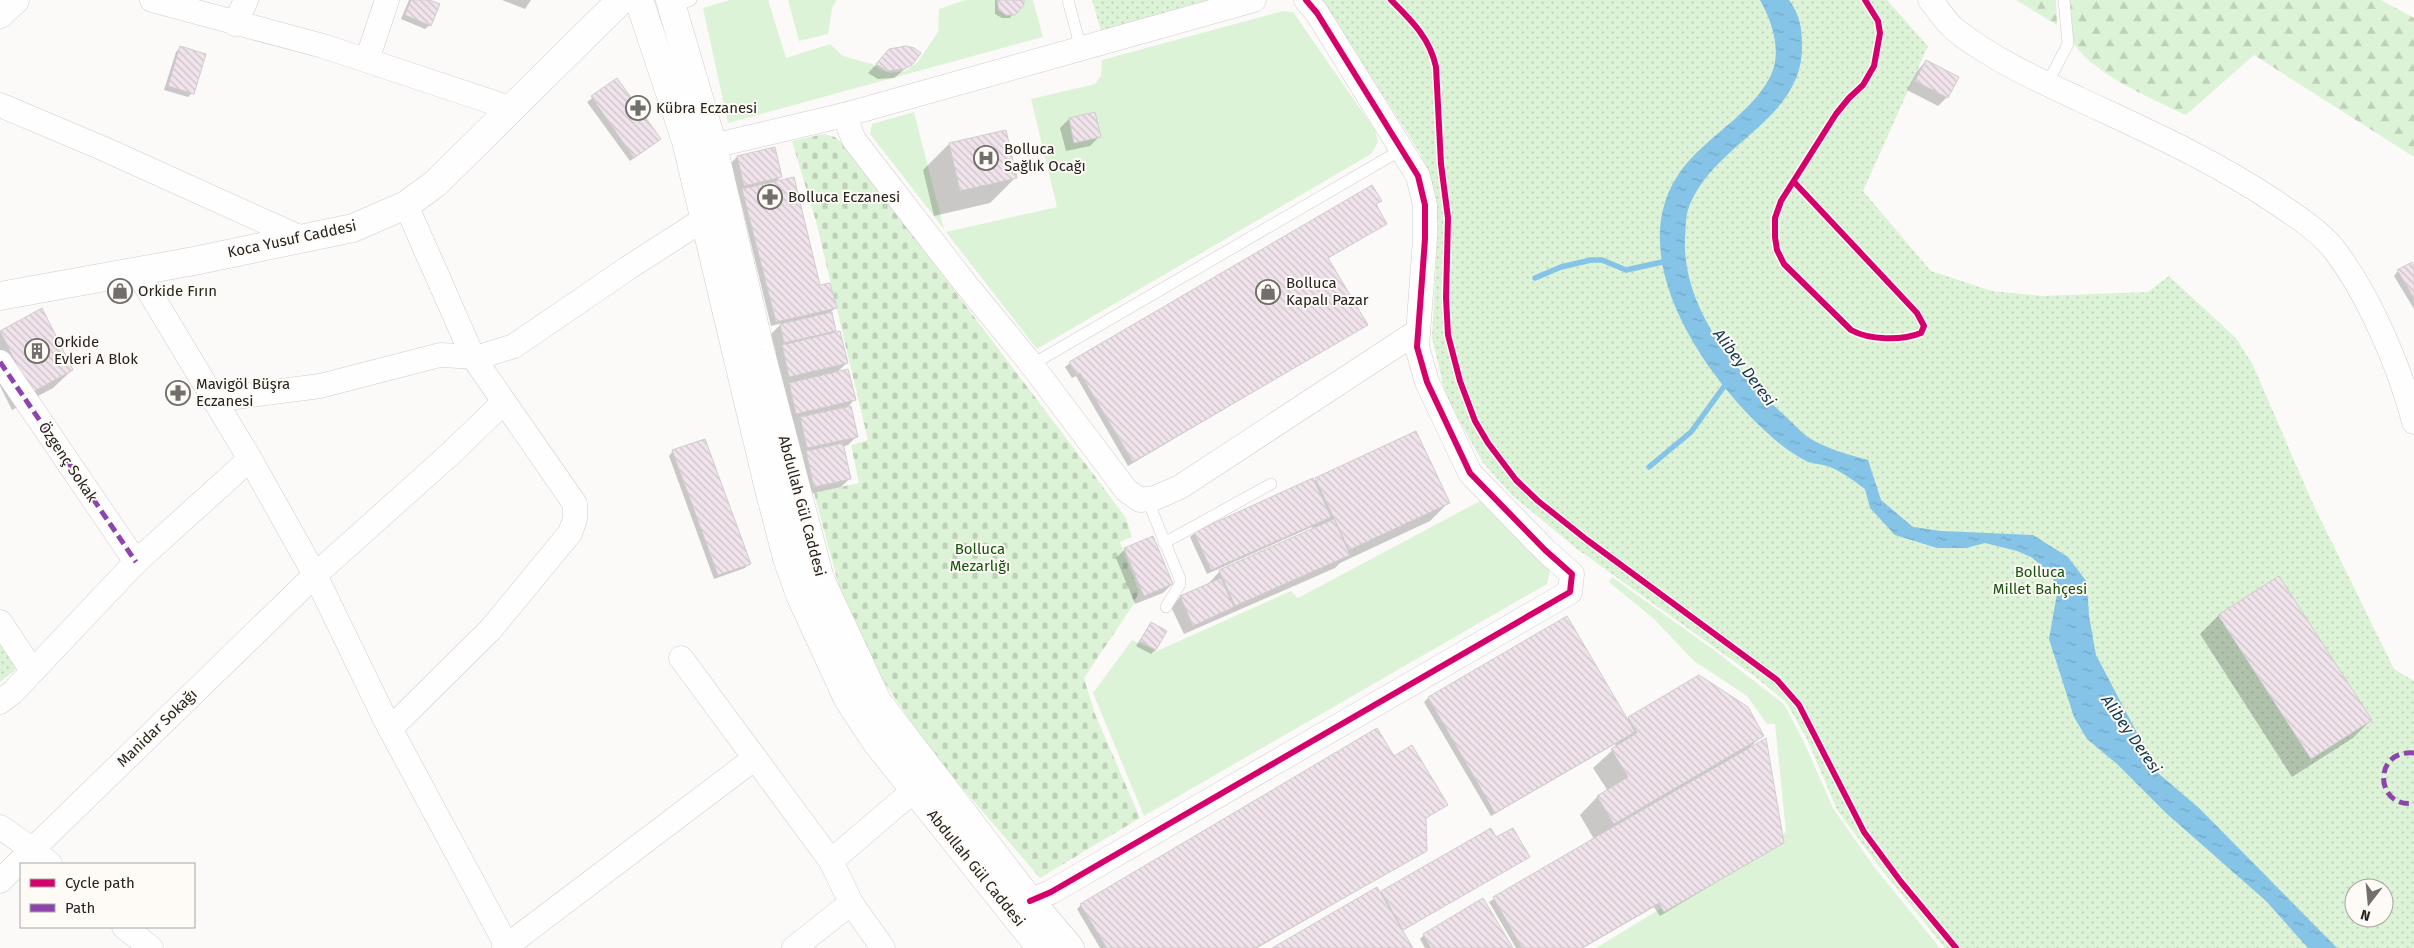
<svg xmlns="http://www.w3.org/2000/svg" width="2414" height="948" viewBox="0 0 2414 948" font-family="'Fira Sans',sans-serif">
<defs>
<pattern id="forest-firs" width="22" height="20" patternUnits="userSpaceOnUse" patternTransform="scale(1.25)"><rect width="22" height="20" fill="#ddf3d7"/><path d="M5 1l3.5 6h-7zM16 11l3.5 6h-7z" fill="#bed0b8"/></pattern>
<pattern id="cemetery-stones" width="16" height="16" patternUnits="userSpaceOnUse" patternTransform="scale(1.25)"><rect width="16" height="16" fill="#ddf3d7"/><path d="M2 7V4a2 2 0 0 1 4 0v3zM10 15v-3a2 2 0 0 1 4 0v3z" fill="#bed0b8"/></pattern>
<pattern id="park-dots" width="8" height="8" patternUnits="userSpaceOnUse" patternTransform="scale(1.25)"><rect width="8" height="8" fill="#ddf3d7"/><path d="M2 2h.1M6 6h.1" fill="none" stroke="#bed0b8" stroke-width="1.8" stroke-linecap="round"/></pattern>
<pattern id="water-ripples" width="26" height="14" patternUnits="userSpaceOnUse" patternTransform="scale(1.25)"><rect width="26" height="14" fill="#85c3e7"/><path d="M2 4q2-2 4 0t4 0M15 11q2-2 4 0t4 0" fill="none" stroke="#73a7c6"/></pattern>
<pattern id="building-back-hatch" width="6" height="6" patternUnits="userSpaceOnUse" patternTransform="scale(1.25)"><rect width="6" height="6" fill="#f0e3eb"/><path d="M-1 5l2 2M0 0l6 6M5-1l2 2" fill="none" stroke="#cec2c9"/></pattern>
</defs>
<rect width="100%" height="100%" fill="#fcfaf8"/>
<g fill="#ddf3d7">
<polygon points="730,0 768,0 786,58 830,44 843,56 872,64 881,70 890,73 905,71 918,62 938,32 939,9 966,0 1033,0 1043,37 728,123 703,8"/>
<polygon points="788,0 837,0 832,8 828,34 799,41"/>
<polygon points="1283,11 1293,12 1375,130 1378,142 1371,154 1037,349 946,232 1057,207 1031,99 1095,84 1101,76 1102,60"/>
<polygon points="914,112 944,229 870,134 872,124"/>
<polygon points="1480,501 1550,570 1547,584 1144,816 1093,693 1132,640 1157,651 1291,591 1298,598"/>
<polygon points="1612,577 1714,650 1784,704 1804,742 1833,808 1875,868 1940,948 1596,948 1786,832 1775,724 1767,724 1747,696 1694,661 1654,619 1609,582"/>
</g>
<g fill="url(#forest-firs)">
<polygon points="2016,0 2056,0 2057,25"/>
<path d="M2070,0h311l33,18v139l-160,-102 -68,60c-29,-14 -108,-47 -115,-80 -2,-11 -1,-24 -1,-35z"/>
</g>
<polygon fill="url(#cemetery-stones)" points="824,134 835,137 844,145 1094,475 1126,518 1132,537 1120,542 1139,592 1133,605 1084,678 1095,714 1140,818 1040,878 930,751 879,674 841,594 814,493 859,483 851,445 868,440 816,221 792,141"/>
<g fill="url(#park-dots)" fill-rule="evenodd">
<polygon points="1092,0 1229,0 1101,31"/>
<path d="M1322,0h565l41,46 -65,145 68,80 61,20 49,5 107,-4 21,-16 67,62 17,27 60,139 81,165 20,12v267h-469l-67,-83 -41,-55 -30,-71 -21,-37 -33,-27 -176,-126 -64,-53 -30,-33 -37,-66 -14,-59 6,-115 -8,-42 -10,-28zM2354,888h30v30h-30z"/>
<polygon points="0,643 16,669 0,682"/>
</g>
<path fill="url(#water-ripples)" d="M1760,0h29c11,15 13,28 13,46 1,73 -86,96 -112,158 -5,11 -4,23 -5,34 -3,69 49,132 98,176 9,8 18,19 28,25 17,10 38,16 57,21l13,40 32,27 28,4 92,4 35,22 19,25 2,34 7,39 62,118 41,35 138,140h-29l-42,-47 -100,-88 -49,-49 -30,-25 -13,-22 -25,-78 9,-51 -9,-16 -18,-15 -14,-6 -32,-8 -19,5h-29l-42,-13 -25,-27 -5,-19c-11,-8 -25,-19 -38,-23 -6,-2 -13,-2 -19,-4 -9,-5 -21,-12 -29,-19 -70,-58 -167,-192 -92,-280 25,-29 63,-50 82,-84 14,-24 4,-56 -9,-79z"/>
<g fill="#0003">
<polygon points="409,0 427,0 430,25 425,29 401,19"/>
<polygon points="502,0 531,0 525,9"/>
<polygon points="995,0 1021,0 1010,18 1002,18 995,14"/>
<polygon points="180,48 192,93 188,97 164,90 176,52"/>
<polygon points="890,50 911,64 894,78 878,79 868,73"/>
<polygon points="1926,61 1947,97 1938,106 1907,90 1917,71"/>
<polygon points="617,80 655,143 630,161 587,102"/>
<polygon points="1069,119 1099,137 1090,146 1066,151 1060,128"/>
<polygon points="949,144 1016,177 990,203 934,216 923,170"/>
<polygon points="774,148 781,177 775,182 819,287 835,308 831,312 835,330 830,335 847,363 836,373 854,400 846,409 857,436 848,445 842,447 850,478 841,487 805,495 797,461 804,455 798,456 792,428 795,424 783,427 776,398 786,387 776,390 768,360 776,353 771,334 782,323 771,326 739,194 735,195 728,166 737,157"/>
<polygon points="1380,201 1376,205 1386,223 1327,259 1366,325 1128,466 1076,376 1072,378 1065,367 1070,363"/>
<polygon points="2414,267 2414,309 2394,276 2398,271"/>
<polygon points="41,310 72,370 53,388 12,410 0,386 0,333"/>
<polygon points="673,451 749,564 745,568 714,579 669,456"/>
<polygon points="1316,480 1448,503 1430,521 1340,563 1335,568 1184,634 1171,607 1180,597 1207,585 1220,571 1313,529 1312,527 1207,574 1190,537 1195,533"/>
<polygon points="1125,549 1172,584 1163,593 1135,604 1116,558"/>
<polygon points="2279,578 2371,720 2353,738 2292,777 2200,634 2218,616"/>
<polygon points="1151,623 1155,650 1151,654 1136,646"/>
<polygon points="1428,698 1626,720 1629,718 1762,736 1749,748 1783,842 1660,916 1654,907 1583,948 1516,948 1489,902 1594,839 1580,815 1598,796 1608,791 1593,768 1616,747 1615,744 1491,816 1424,702"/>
<polygon points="1394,758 1446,805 1425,819 1426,851 1257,948 1100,948 1077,909 1081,905"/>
<polygon points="1495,839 1528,857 1402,931 1411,948 1274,948 1382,892"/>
<polygon points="1424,935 1511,948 1425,948 1420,939"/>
</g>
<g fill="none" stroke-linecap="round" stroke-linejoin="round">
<g stroke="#85c3e7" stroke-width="5.5">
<polyline points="1535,278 1561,267 1591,260 1602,260 1626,270 1667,261"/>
<polyline points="1649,467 1691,432 1728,381"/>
</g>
</g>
<g fill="url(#building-back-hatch)" stroke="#d0cdce">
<polygon points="411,0 430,0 440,4 431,26 405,15"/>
<polygon points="997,0 1024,0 1024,5 1015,15 1006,15 999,10"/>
<polygon points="180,46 206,54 194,94 168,86"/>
<polygon points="906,46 914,48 921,53 912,65 904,69 887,71 876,64 889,49"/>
<polygon points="1926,60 1959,77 1948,98 1915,81"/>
<polygon points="617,78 661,139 634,158 591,96"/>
<polygon points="1095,112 1101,137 1074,143 1069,118"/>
<polygon points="1006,130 1017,178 960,191 949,143"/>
<polygon points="775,147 782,177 744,186 737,156"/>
<polygon points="794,177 820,285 830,283 837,308 776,322 742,189"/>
<polygon points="1372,185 1382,201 1376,204 1387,224 1328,258 1368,325 1133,462 1080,373 1077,375 1069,362"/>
<polygon points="2412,262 2414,265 2414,298 2397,270"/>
<polygon points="42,308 73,370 31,393 0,331"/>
<polygon points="832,312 836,331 784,343 780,324"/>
<polygon points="840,331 848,363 789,377 782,345"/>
<polygon points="848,369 856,400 796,414 789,383"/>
<polygon points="851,406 858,437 807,448 800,417"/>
<polygon points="1416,431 1450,503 1349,550 1315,478"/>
<polygon points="705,439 751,564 718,575 672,450"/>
<polygon points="843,443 851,479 814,487 806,451"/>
<polygon points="1313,478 1331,517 1211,570 1194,532"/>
<polygon points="1334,519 1350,555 1235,606 1219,570"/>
<polygon points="1153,536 1173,584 1144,596 1124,548"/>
<polygon points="2279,576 2372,720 2311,759 2218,615"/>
<polygon points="1221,578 1234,607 1193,626 1180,596"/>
<polygon points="1567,616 1635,732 1495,813 1428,697"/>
<polygon points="1151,622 1167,631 1156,650 1140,641"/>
<polygon points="1699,675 1748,707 1764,736 1614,824 1597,796 1628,777 1611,749 1637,733 1628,717"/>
<polygon points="1377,728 1394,756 1412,745 1448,805 1426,818 1427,851 1255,948 1107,948 1080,904"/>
<polygon points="1766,738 1784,843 1664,912 1659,903 1582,948 1522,948 1493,897"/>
<polygon points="1491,828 1496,837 1513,828 1530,857 1403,930 1381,891"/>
<polygon points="1377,887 1413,948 1272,948"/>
<polygon points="1483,898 1513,948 1431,948 1423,934"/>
</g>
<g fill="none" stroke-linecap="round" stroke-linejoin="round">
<defs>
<g id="lane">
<polyline points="1068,0 1081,49"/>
<polyline points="672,7 691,0"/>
<polyline points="2047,84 2068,44 2064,0"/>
<polyline points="1031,365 1401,150"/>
<polyline points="1147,499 1180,579 1180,584 1166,607"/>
<polyline points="1164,543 1271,484"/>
</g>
<g id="street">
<polyline points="152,0 323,46 510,108"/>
<path d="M1930,0c8,9 15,21 24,29 38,30 82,50 125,70 68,32 132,60 195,102 19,13 44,29 59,47 35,45 67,119 81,174"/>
<polyline points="235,24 246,0"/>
<polyline points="367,60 387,0"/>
<polyline points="0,105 102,148 301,238"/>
<polyline points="844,115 854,140 964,282 1028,360 1126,490 1140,500 1155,498 1180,487 1418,331"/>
<polyline points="713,146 844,115 1254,0"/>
<polyline points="137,271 250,459 315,575 385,719 508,948"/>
<polyline points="0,362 136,562"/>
<polyline points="213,400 320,386 440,355 479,357 514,346 628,268 704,219"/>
<polyline points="0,622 32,670"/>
<polyline points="681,658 831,861"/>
<polyline points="0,702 13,692 136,562 250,459"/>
<polyline points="390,729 491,629 570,533 575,519 575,504 473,357 406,205"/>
<polyline points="0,827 32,849 50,864"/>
<polyline points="0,881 315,575 448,456 504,402"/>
<polyline points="1030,901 1051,892 1570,592 1572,574 1545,550 1470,473 1427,382 1417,347 1425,239 1425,205 1418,176 1317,13 1306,0"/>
<polyline points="124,927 151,948"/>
<polyline points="504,948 755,758"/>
<polyline points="794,948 851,903"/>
<polyline points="883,948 851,903 831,861 913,791"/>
</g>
<g id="secondary">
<polyline points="639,0 686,141 768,485 787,558 800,595 848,699 877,743 1041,948"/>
<polyline points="670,0 713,146 760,350 820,579 877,701 1030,901 1070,948"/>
<polyline points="0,14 15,0"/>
<polyline points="0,296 194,261 353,228 406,205 436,183 621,0"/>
</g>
</defs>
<use href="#lane" stroke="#cfcdcb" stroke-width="12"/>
<use href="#street" stroke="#cfcdcb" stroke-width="25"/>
<use href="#secondary" stroke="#cfcdcb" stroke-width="29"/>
<use href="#lane" stroke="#fffefe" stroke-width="11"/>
<use href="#street" stroke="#fffefe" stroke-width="24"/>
<use href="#secondary" stroke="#fffefe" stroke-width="28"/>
<g stroke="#8e44ad" stroke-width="5" stroke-dasharray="10 5" stroke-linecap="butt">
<polyline points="0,362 136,562"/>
<path d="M2414,753c-42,-4 -39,56 0,50"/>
</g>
<defs>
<g id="cycleway">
<path d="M1391,0c20,20 39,38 45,67l5,97 7,54 -2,80 2,37 12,46 15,40 13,22 28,37 22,21 49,39 190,140 22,25 65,127 37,50 55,66"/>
<path d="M1794,182l123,131 7,13 -3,7c-20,8 -52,7 -70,-3l-67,-66 -7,-14 -2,-13v-19l6,-17 55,-87 13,-16 14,-13 11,-19 6,-33 -2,-12 -13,-21"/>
<polyline points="1030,901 1051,892 1570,592 1572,574 1545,550 1470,473 1427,382 1417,347 1425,239 1425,205 1418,176 1317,13 1306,0"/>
</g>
</defs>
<use href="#cycleway" stroke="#fefaf6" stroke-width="9"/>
<use href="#cycleway" stroke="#d6006c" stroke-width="6"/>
</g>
<defs>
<symbol id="pharmacy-ring" viewBox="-11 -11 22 22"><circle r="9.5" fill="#fefaf6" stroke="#716e6c" stroke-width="1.5"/><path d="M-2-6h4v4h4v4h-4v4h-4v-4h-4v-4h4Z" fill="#716e6c"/></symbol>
<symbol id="hospital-ring" viewBox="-11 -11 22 22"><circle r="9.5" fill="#fefaf6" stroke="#716e6c" stroke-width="1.5"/><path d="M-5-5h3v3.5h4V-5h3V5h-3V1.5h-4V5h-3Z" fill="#716e6c"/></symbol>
<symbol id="shop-ring" viewBox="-11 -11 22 22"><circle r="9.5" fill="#fefaf6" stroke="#716e6c" stroke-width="1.5"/><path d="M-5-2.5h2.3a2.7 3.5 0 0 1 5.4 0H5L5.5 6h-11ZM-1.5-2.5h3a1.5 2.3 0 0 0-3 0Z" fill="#716e6c"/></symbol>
<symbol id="building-ring" viewBox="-11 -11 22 22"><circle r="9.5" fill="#fefaf6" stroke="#716e6c" stroke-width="1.5"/><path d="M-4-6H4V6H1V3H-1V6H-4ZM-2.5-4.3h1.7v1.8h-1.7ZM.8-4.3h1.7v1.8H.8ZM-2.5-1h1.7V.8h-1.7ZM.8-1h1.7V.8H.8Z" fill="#716e6c"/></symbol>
</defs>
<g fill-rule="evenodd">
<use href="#pharmacy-ring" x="624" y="94" width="28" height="28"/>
<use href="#hospital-ring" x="972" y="144" width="28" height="28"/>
<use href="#pharmacy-ring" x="756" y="183" width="28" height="28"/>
<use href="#shop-ring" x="106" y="277" width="28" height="28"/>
<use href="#shop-ring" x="1254" y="278" width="28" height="28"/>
<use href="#building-ring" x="23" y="337" width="28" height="28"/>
<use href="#pharmacy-ring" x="164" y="379" width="28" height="28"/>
</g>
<g text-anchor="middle" stroke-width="4" stroke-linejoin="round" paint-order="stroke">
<g font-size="15" fill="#262320" stroke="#fefaf6" text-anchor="start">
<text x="656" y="113">Kübra Eczanesi</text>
<text x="1004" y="154">Bolluca<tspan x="1004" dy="17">Sağlık Ocağı</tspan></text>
<text x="788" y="202">Bolluca Eczanesi</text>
<text x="1286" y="288">Bolluca<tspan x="1286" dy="17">Kapalı Pazar</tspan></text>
<text x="138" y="296">Orkide Fırın</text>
<text x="54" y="347">Orkide<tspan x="54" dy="17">Evleri A Blok</tspan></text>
<text x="196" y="389">Mavigöl Büşra<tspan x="196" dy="17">Eczanesi</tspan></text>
</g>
<g font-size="15" fill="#262320" stroke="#fefaf6">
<text transform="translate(292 239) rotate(-12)" y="5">Koca Yusuf Caddesi</text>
<text transform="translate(68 462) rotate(56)" y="5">Özgenç Sokak</text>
<text transform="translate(802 506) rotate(75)" y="5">Abdullah Gül Caddesi</text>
<text transform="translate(157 728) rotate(-44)" y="5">Manidar Sokağı</text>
<text transform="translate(976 868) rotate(51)" y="5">Abdullah Gül Caddesi</text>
</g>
<g font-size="15" fill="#16520d" stroke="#fefaf6">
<text x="980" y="554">Bolluca<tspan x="980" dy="17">Mezarlığı</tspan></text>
<text x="2040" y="577">Bolluca<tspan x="2040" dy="17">Millet Bahçesi</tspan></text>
</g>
<g font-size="16" font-style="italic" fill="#12394f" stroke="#fefaf6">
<text transform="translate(1745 367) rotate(53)" y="6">Alibey Deresi</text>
<text transform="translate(2132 734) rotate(55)" y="6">Alibey Deresi</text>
</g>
</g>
<rect x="20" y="863" width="175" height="65" fill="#fefaf6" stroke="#a8a4a0"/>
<rect x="30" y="879" width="25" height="8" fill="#d6006c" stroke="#a8a4a0"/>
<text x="65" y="888" font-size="15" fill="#262320">Cycle path</text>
<rect x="30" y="904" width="25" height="8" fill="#8e44ad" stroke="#a8a4a0"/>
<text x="65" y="913" font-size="15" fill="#262320">Path</text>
<g transform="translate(2369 903) rotate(196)"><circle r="24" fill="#fefaf6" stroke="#a8a4a0"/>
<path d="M0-4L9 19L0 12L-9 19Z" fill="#716e6c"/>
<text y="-8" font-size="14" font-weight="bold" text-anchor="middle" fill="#262320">N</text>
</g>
</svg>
